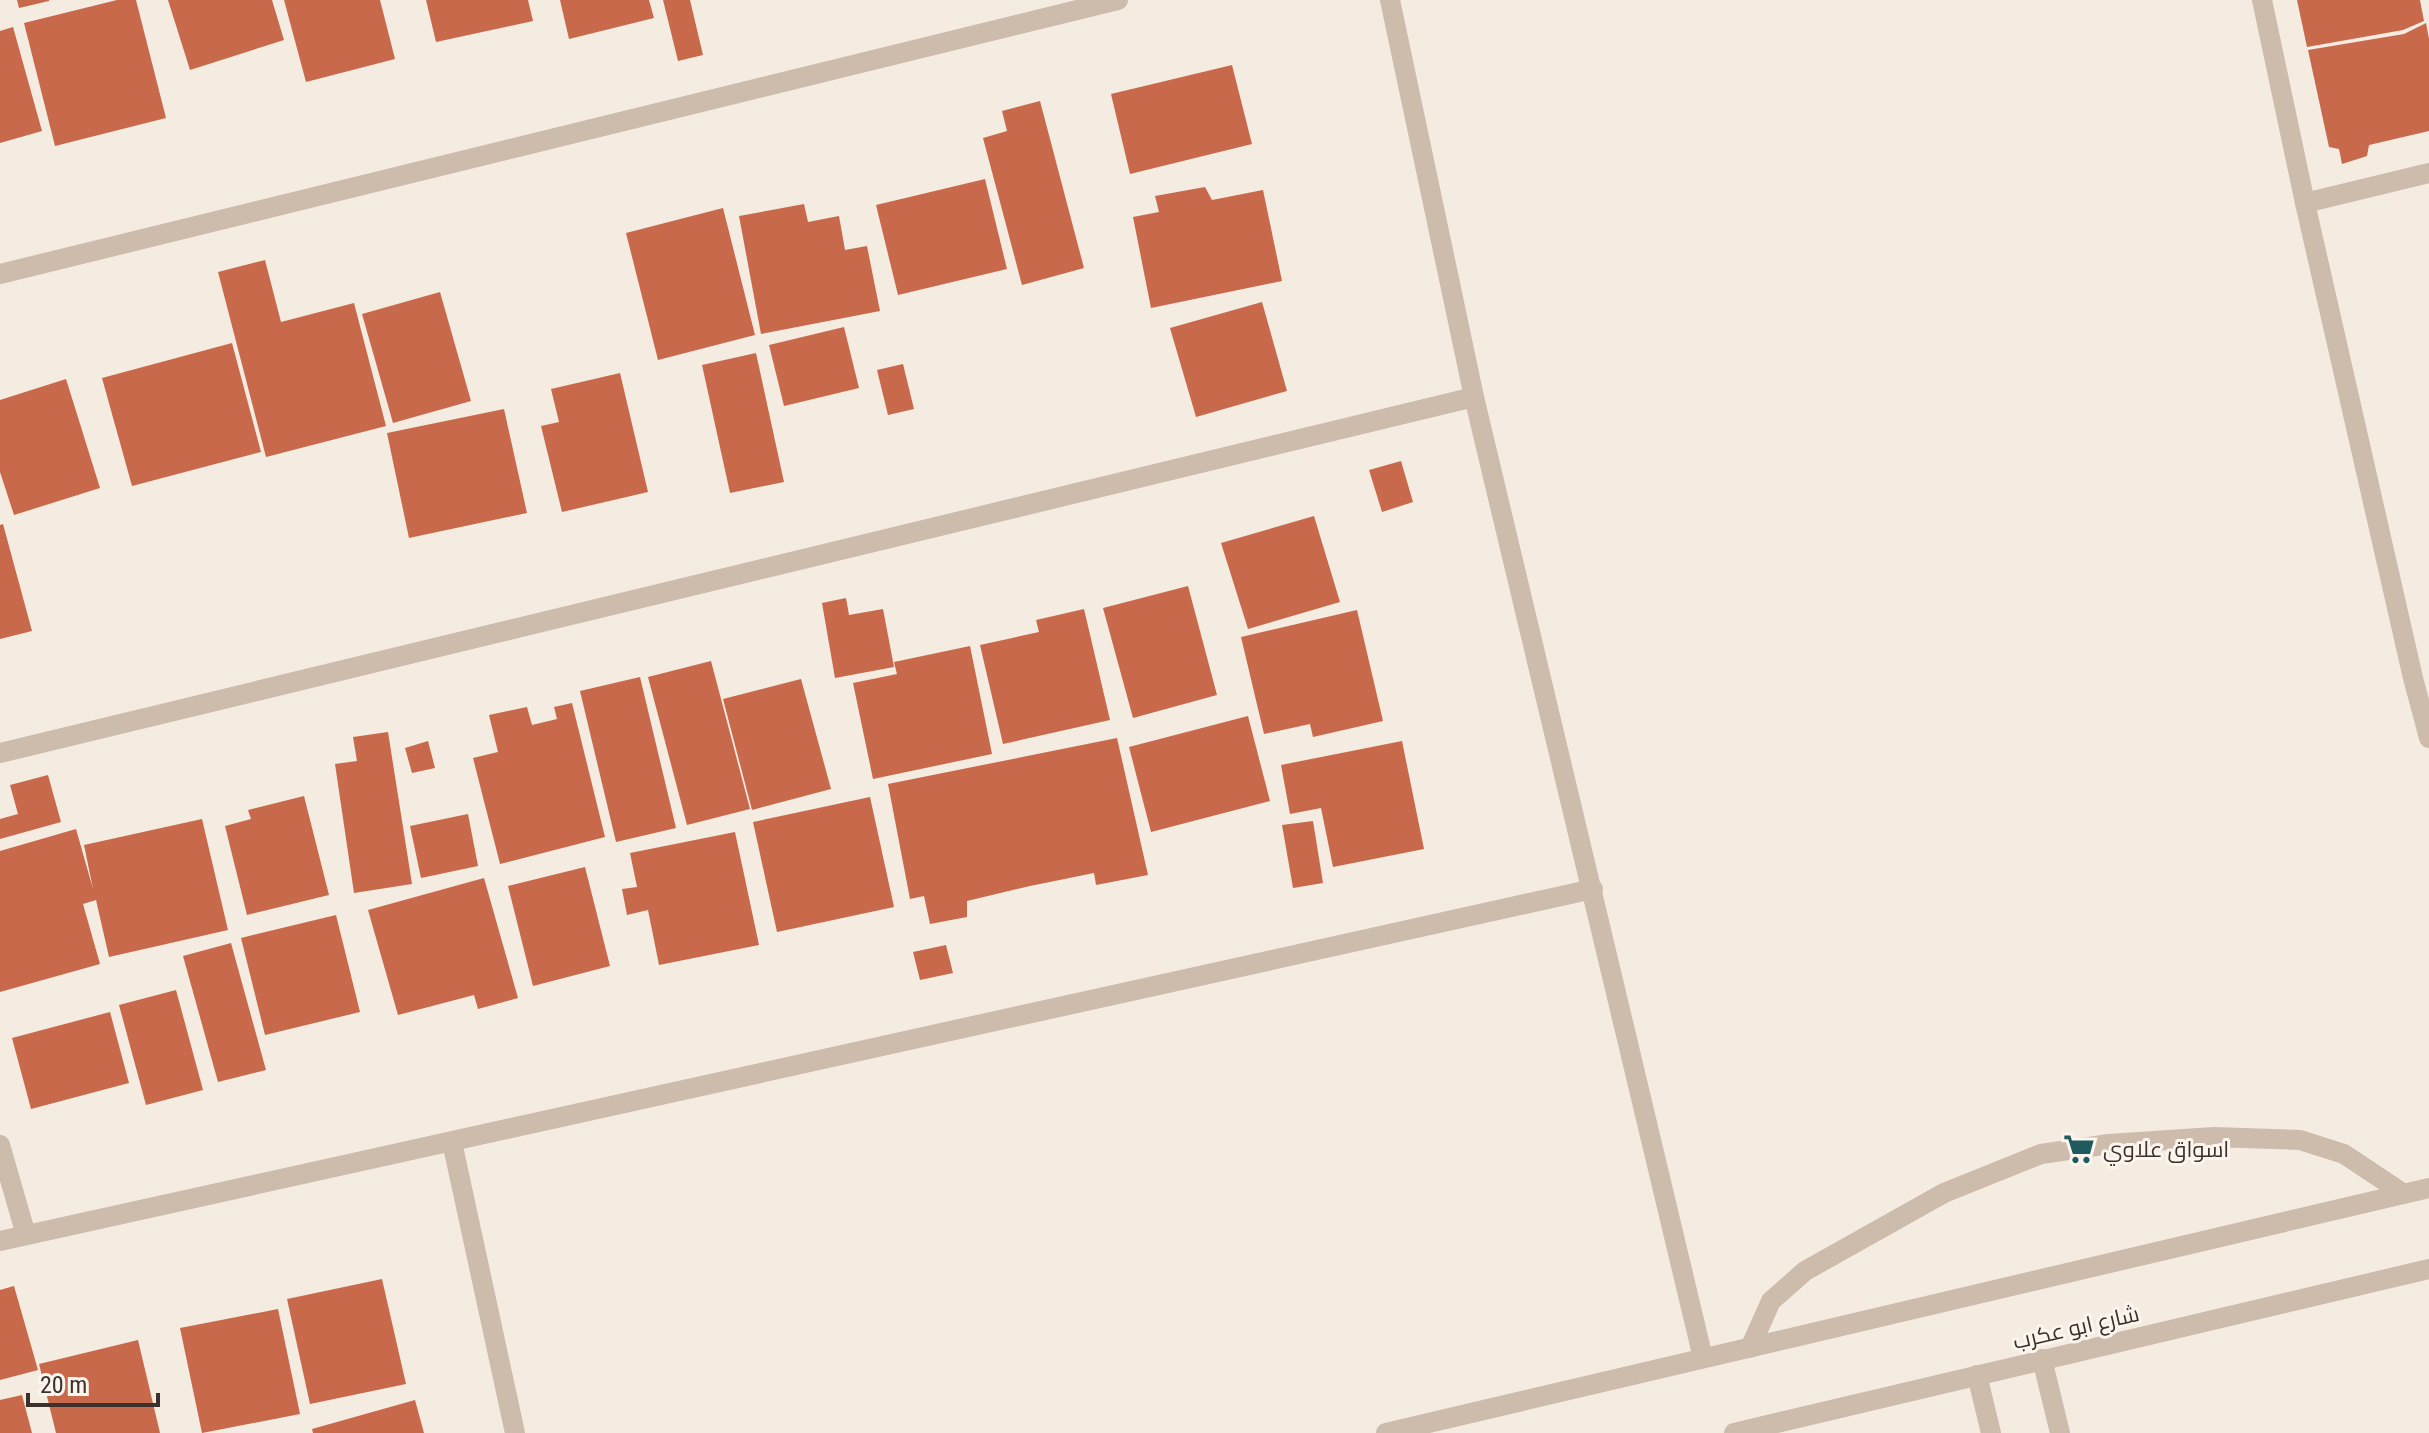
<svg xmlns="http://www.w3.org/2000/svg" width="2429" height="1433" viewBox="0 0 2429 1433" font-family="'Roboto Condensed',Cairo,sans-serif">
<rect width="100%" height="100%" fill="#f4ebe1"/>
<g fill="#c8694b">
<polygon points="17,0 49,0 49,1 19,8"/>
<polygon points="117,0 136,0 166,118 55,146 24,23"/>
<polygon points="168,0 272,0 284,40 190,70"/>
<polygon points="284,0 380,0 395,59 306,82"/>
<polygon points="426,0 528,0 533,21 436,42"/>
<polygon points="560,0 649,0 654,18 569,39"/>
<polygon points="663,0 690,0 703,55 678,61"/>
<polygon points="2297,0 2420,0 2424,21 2403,30 2307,47"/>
<polygon points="2426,23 2429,39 2429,131 2369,145 2367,156 2342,164 2339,149 2329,147 2308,50 2404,34"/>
<polygon points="13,27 42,131 0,143 0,31"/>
<polygon points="1232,65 1252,144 1130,174 1111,94"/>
<polygon points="1040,101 1084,268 1022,285 983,138 1007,131 1002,111"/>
<polygon points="985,179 1007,269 898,295 876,205"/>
<polygon points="1205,187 1212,200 1263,190 1282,281 1151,308 1133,217 1159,212 1155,196"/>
<polygon points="804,204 808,222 839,216 845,250 867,246 880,311 761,334 739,216"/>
<polygon points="723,208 755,335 658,360 626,233"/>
<polygon points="265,260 281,322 354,303 386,426 266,457 218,272"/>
<polygon points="440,292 471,401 393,423 362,314"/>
<polygon points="1262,302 1287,391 1196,417 1170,328"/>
<polygon points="844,327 859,388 784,406 769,345"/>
<polygon points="232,343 261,452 132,486 102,378"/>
<polygon points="756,353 784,482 730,493 702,365"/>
<polygon points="903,364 914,409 888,415 877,370"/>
<polygon points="620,373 648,492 562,512 541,426 559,422 551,389"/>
<polygon points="66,379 100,488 14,515 0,472 0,400"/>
<polygon points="504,409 527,513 409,538 387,433"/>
<polygon points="1401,461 1413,502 1382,512 1369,470"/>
<polygon points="1314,516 1340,602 1248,629 1221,543"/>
<polygon points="3,524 32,631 0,639 0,525"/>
<polygon points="1188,586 1217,695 1133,718 1103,608"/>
<polygon points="846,598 849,615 883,609 894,667 835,678 822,603"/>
<polygon points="1084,609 1110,720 1003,744 980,645 1039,632 1036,620"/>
<polygon points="1357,610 1383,721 1313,737 1310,724 1264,734 1241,637"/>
<polygon points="970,646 992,754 873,779 853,683 897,674 894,662"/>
<polygon points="711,661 750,809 687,825 648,677"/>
<polygon points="640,677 676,828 616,842 580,691"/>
<polygon points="801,679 831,789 752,810 723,699"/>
<polygon points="572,703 605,837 500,864 473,758 498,752 489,715 527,707 532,725 557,719 554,707"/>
<polygon points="1248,716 1270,801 1151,832 1129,747"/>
<polygon points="388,732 412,884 354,893 335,764 357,761 353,737"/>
<polygon points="1117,738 1148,875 1096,885 1094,873 1030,886 967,901 967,917 930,924 924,896 910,899 888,784"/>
<polygon points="428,741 435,768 412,773 405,748"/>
<polygon points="1402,741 1424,849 1333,867 1321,808 1290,814 1281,765"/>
<polygon points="48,775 61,822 0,839 0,819 18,814 10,785"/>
<polygon points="304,796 329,895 247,915 225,826 251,819 248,810"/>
<polygon points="870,797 894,907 777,932 753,822"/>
<polygon points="468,814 478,866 421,878 410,826"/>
<polygon points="202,819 228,930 109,957 96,900 83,904 100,964 0,992 0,851 76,829 93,889 84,845"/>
<polygon points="1313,821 1323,883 1293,888 1282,825"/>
<polygon points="735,832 759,945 659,965 648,910 627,915 622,889 637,887 630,853"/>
<polygon points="585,867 610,966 533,986 508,886"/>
<polygon points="484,878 518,998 478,1009 474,995 398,1015 368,910"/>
<polygon points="336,915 360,1012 265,1035 241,938"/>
<polygon points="231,943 266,1070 218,1082 183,956"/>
<polygon points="946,945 953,973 920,980 913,952"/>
<polygon points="176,990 203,1090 146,1105 119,1005"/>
<polygon points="110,1012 129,1083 31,1109 12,1038"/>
<polygon points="382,1279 406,1384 310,1404 287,1299"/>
<polygon points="14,1286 38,1370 0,1380 0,1290"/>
<polygon points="278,1309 300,1414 202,1433 180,1328"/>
<polygon points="138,1340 160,1433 56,1433 39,1364"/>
<polygon points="22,1395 32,1433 0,1433 0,1400"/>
<polygon points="415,1400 424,1433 313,1433 312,1429"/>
</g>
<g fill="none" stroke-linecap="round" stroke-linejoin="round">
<polyline stroke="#cdbbac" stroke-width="20" points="1750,1348 1771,1301 1805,1271 1944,1193 2041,1154 2109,1144 2214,1137 2300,1140 2344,1154 2404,1194"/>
<g stroke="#cdbbac" stroke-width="20">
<polyline points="1390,0 1474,397 1703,1358"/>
<polyline points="2262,0 2305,203 2413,678 2429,738"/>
<polyline points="2305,203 2429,173"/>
<polyline points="0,274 1118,0"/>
<polyline points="0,753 1474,397"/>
<polyline points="452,1142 515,1433"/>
<polyline points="0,1145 26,1235"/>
<polyline points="0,1241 1593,889"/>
</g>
<g stroke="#cdbbac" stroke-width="20">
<polyline points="2042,1359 2060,1433"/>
<polyline points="1977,1375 1991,1433"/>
<polyline points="1386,1433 2429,1188"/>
<polyline points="1734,1433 2429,1269"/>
</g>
</g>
<defs>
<symbol id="supermarket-bare" viewBox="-9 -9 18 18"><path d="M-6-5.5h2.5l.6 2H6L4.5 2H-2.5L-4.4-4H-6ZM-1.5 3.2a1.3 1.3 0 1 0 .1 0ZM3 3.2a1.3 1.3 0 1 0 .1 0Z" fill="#1f5a5e" stroke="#fbf5ee" stroke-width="2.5" paint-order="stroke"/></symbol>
</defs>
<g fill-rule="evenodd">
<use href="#supermarket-bare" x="2057" y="1127" width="44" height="44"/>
</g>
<g text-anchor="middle" stroke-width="6" stroke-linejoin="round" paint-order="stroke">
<g font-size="22" fill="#3b302b" stroke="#fbf5ee" text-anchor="start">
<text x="2103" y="1157">اسواق علاوي</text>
</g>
<g font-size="22" fill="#3b302b" stroke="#fbf5ee">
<text transform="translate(2076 1327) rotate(-13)" y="8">شارع ابو عكرب</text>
</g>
</g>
<path d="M28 1393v12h130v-12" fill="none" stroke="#3b302b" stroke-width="4"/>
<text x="40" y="1393" font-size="24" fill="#3b302b" stroke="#fbf5ee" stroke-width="6" paint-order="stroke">20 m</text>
</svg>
